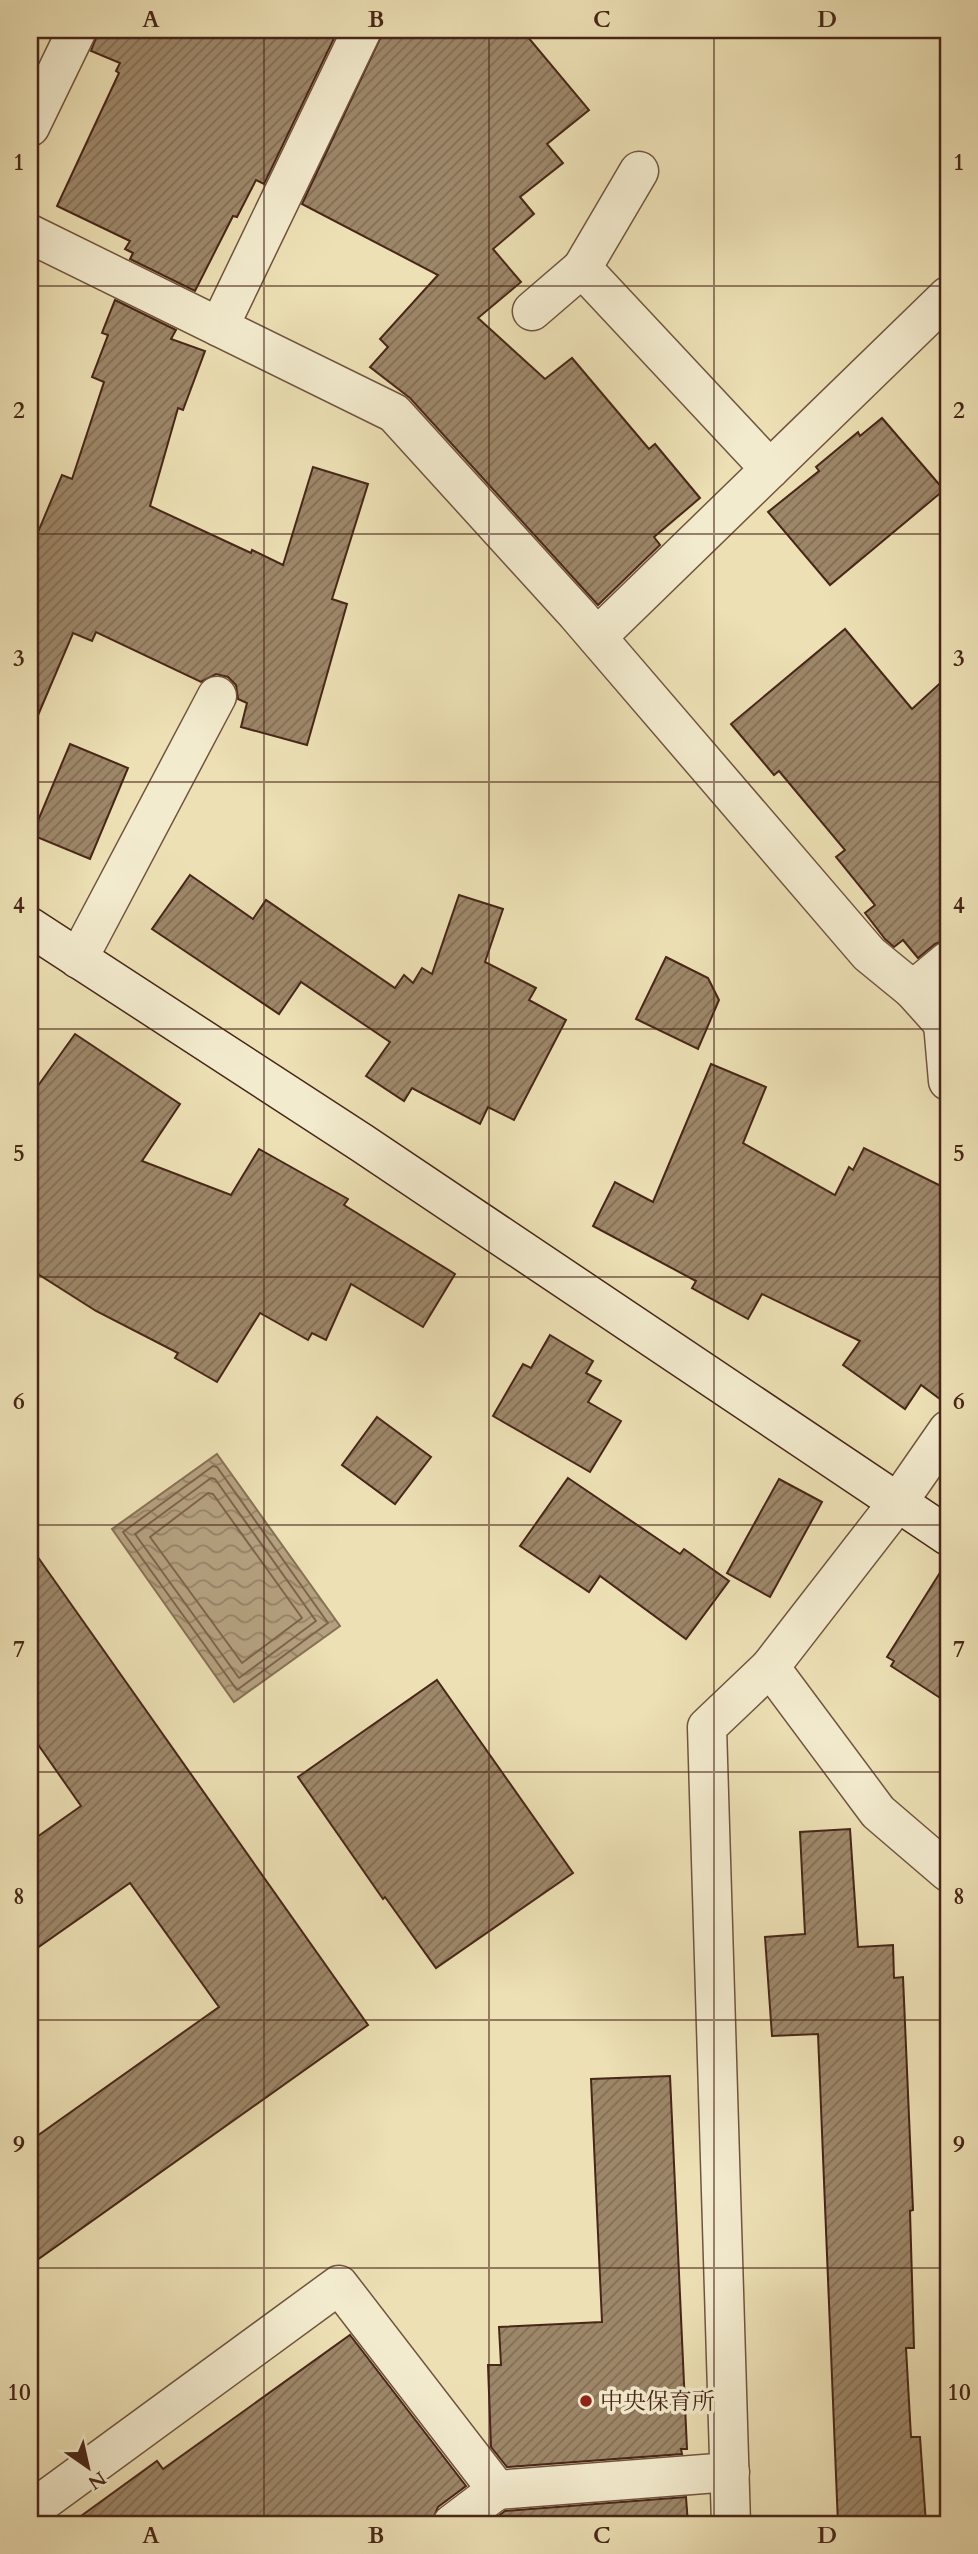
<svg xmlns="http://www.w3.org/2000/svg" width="978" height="2554" viewBox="0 0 978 2554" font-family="Cardo,'Noto Serif JP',serif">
<defs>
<pattern id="water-waves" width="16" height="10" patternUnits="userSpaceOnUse" patternTransform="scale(1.75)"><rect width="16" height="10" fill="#b4a17f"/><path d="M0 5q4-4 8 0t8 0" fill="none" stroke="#948367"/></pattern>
<pattern id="building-hatch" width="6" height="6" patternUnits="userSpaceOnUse" patternTransform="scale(1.75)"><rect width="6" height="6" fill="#9d8769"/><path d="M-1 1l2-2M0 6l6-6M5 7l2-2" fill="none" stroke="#826e55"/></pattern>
</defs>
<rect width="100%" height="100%" fill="#ece0b4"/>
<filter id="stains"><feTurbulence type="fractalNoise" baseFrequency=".00286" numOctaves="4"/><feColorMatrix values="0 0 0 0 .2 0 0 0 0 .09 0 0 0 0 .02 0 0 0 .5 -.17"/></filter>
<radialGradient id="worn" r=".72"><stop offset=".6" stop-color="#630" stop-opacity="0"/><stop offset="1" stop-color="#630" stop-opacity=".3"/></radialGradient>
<polygon fill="url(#water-waves)" stroke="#897056" stroke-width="2" points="217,1454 340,1626 234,1702 112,1529"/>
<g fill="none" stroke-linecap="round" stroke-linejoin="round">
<g stroke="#7e644c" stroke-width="2">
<polygon points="213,1466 217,1467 328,1623 237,1690 123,1532"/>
<polygon points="211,1478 215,1479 316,1621 239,1678 135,1534"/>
<polygon points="208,1493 213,1494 302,1618 242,1663 150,1537"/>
</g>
</g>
<g fill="url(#building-hatch)" stroke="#482618" stroke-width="2">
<polygon points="99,30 338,30 264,184 256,180 237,217 233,216 195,291 130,259 133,253 125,249 130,241 57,206 119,73 116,71 120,63 91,51"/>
<polygon points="384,30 522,30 589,110 547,144 563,163 520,197 534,214 493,249 521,282 478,318 545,379 572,358 649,449 655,444 700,498 654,537 660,545 598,605 410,398 370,367 388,347 380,339 438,275 302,204"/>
<polygon points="115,300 176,330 171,339 205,351 183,410 178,408 150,506 251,553 252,550 283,565 313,467 368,484 332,599 347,604 307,745 241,727 247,703 238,699 236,685 228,677 216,674 201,682 96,632 92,641 73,633 30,734 30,551 62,475 72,479 104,382 92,377 108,335 102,333"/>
<polygon points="882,418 944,490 830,585 768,512 819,471 816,467 858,432 860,436"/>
<polygon points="845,629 912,709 948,676 948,940 935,944 918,958 903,940 894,947 885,939 865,913 875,905 836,857 845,850 779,771 774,775 731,724"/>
<polygon points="70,744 128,768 90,859 32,835"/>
<polygon points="190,875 253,919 266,900 395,988 404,975 413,983 422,968 432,974 459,895 503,909 485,962 536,988 529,1000 566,1020 514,1120 488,1107 480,1124 412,1088 404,1101 366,1076 390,1042 301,982 279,1014 152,929"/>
<polygon points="666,957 708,978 719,1000 698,1049 636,1019"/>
<polygon points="75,1034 180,1104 142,1161 231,1195 259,1149 348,1199 344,1205 455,1274 423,1327 351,1284 326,1340 312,1333 308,1340 260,1313 217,1382 175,1358 178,1353 96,1311 30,1269 30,1097"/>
<polygon points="711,1064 766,1087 743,1143 835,1195 849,1167 853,1170 864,1148 941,1186 948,1245 948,1405 921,1385 905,1409 843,1365 860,1341 762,1294 748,1319 692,1288 696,1281 593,1226 615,1182 653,1202"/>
<polygon points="550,1335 593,1361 586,1373 601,1381 588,1402 621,1421 590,1472 493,1416 523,1364 531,1368"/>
<polygon points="377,1417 431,1457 395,1504 342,1465"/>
<polygon points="568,1478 680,1554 684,1549 729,1581 686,1639 600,1576 589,1592 520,1546"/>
<polygon points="779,1479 822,1502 770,1597 727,1573"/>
<polygon points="30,1546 368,2025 30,2265 30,2141 219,2007 130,1883 30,1953 30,1842 81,1806 30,1733"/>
<polygon points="948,1560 948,1703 891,1666 894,1661 887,1657"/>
<polygon points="437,1680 573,1873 436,1968 385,1897 383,1899 298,1777"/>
<polygon points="850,1829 858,1947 893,1945 894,1978 903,1977 913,2210 910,2211 914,2348 906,2348 911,2437 920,2437 926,2524 838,2524 818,2034 772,2036 765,1937 805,1934 800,1832"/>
<polygon points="670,2076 687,2449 681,2449 682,2454 507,2467 491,2447 488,2365 501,2365 499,2327 602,2322 591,2079"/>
<polygon points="350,2335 466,2486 438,2507 431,2524 70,2524 157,2461 163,2469"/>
<polygon points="686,2497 688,2524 488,2524 505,2511"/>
</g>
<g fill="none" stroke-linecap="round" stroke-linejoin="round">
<defs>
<g id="street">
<polyline points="30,127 77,30"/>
<polyline points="639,171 582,268 770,469"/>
<polyline points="30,234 394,413 576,613 869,954 913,990"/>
<polyline points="532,311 582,268"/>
<polyline points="219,327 362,30"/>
<polyline points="597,637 948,296"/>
<polyline points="78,959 217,696"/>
<polyline points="948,961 913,990 948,1029"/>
<polyline points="943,1023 948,1081"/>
<polyline points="770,1667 878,1812 948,1872"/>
<polyline points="30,2511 339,2285 497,2490 730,2472"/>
<polyline points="452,2524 497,2490"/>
<polyline points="731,2524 707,1727 770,1667 898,1502 948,1430"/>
</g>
<polyline id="secondary" points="30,927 362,1143 948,1536"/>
</defs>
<use href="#street" stroke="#71543f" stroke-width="41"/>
<use href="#secondary" stroke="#482618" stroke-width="41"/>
<use href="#street" stroke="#f3ebce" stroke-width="38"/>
<use href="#secondary" stroke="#f3ebce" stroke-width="38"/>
</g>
<path fill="none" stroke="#482618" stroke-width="2" stroke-opacity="0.55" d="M264,30v2494M489,30v2494M714,30v2494M30,286h918M30,534h918M30,782h918M30,1029h918M30,1277h918M30,1525h918M30,1772h918M30,2020h918M30,2268h918"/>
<circle fill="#8f2418" stroke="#f3ebce" stroke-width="2.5" cx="586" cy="2401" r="7"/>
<g text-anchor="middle" stroke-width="7" stroke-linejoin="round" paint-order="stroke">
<g font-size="23" fill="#482618" stroke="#f3ebce" text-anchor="start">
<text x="600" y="2409">中央保育所</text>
</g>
</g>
<rect width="978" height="2554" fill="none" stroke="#ece0b4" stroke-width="77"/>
<g transform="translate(88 2467) rotate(146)" stroke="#f3ebce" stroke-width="5" paint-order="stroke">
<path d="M0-5L12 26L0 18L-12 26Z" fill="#482618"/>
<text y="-10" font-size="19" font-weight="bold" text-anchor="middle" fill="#482618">N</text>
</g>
<rect x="38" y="38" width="902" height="2478" fill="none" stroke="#482618" stroke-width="2.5"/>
<g font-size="23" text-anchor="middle" font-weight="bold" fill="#482618">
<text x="151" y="27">A</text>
<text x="376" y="27">B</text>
<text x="602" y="27">C</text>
<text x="827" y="27">D</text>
<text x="19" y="170">1</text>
<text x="959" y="170">1</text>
<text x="19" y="418">2</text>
<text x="959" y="418">2</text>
<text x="19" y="666">3</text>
<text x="959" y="666">3</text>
<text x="19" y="913">4</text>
<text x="959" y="913">4</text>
<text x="19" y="1161">5</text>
<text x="959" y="1161">5</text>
<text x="19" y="1409">6</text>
<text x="959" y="1409">6</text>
<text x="19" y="1657">7</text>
<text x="959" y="1657">7</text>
<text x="19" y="1904">8</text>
<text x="959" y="1904">8</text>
<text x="19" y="2152">9</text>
<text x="959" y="2152">9</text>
<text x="19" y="2400">10</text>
<text x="959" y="2400">10</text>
<text x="151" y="2543">A</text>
<text x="376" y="2543">B</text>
<text x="602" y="2543">C</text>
<text x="827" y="2543">D</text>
</g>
<rect width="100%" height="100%" filter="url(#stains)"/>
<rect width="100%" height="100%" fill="url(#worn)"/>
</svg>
